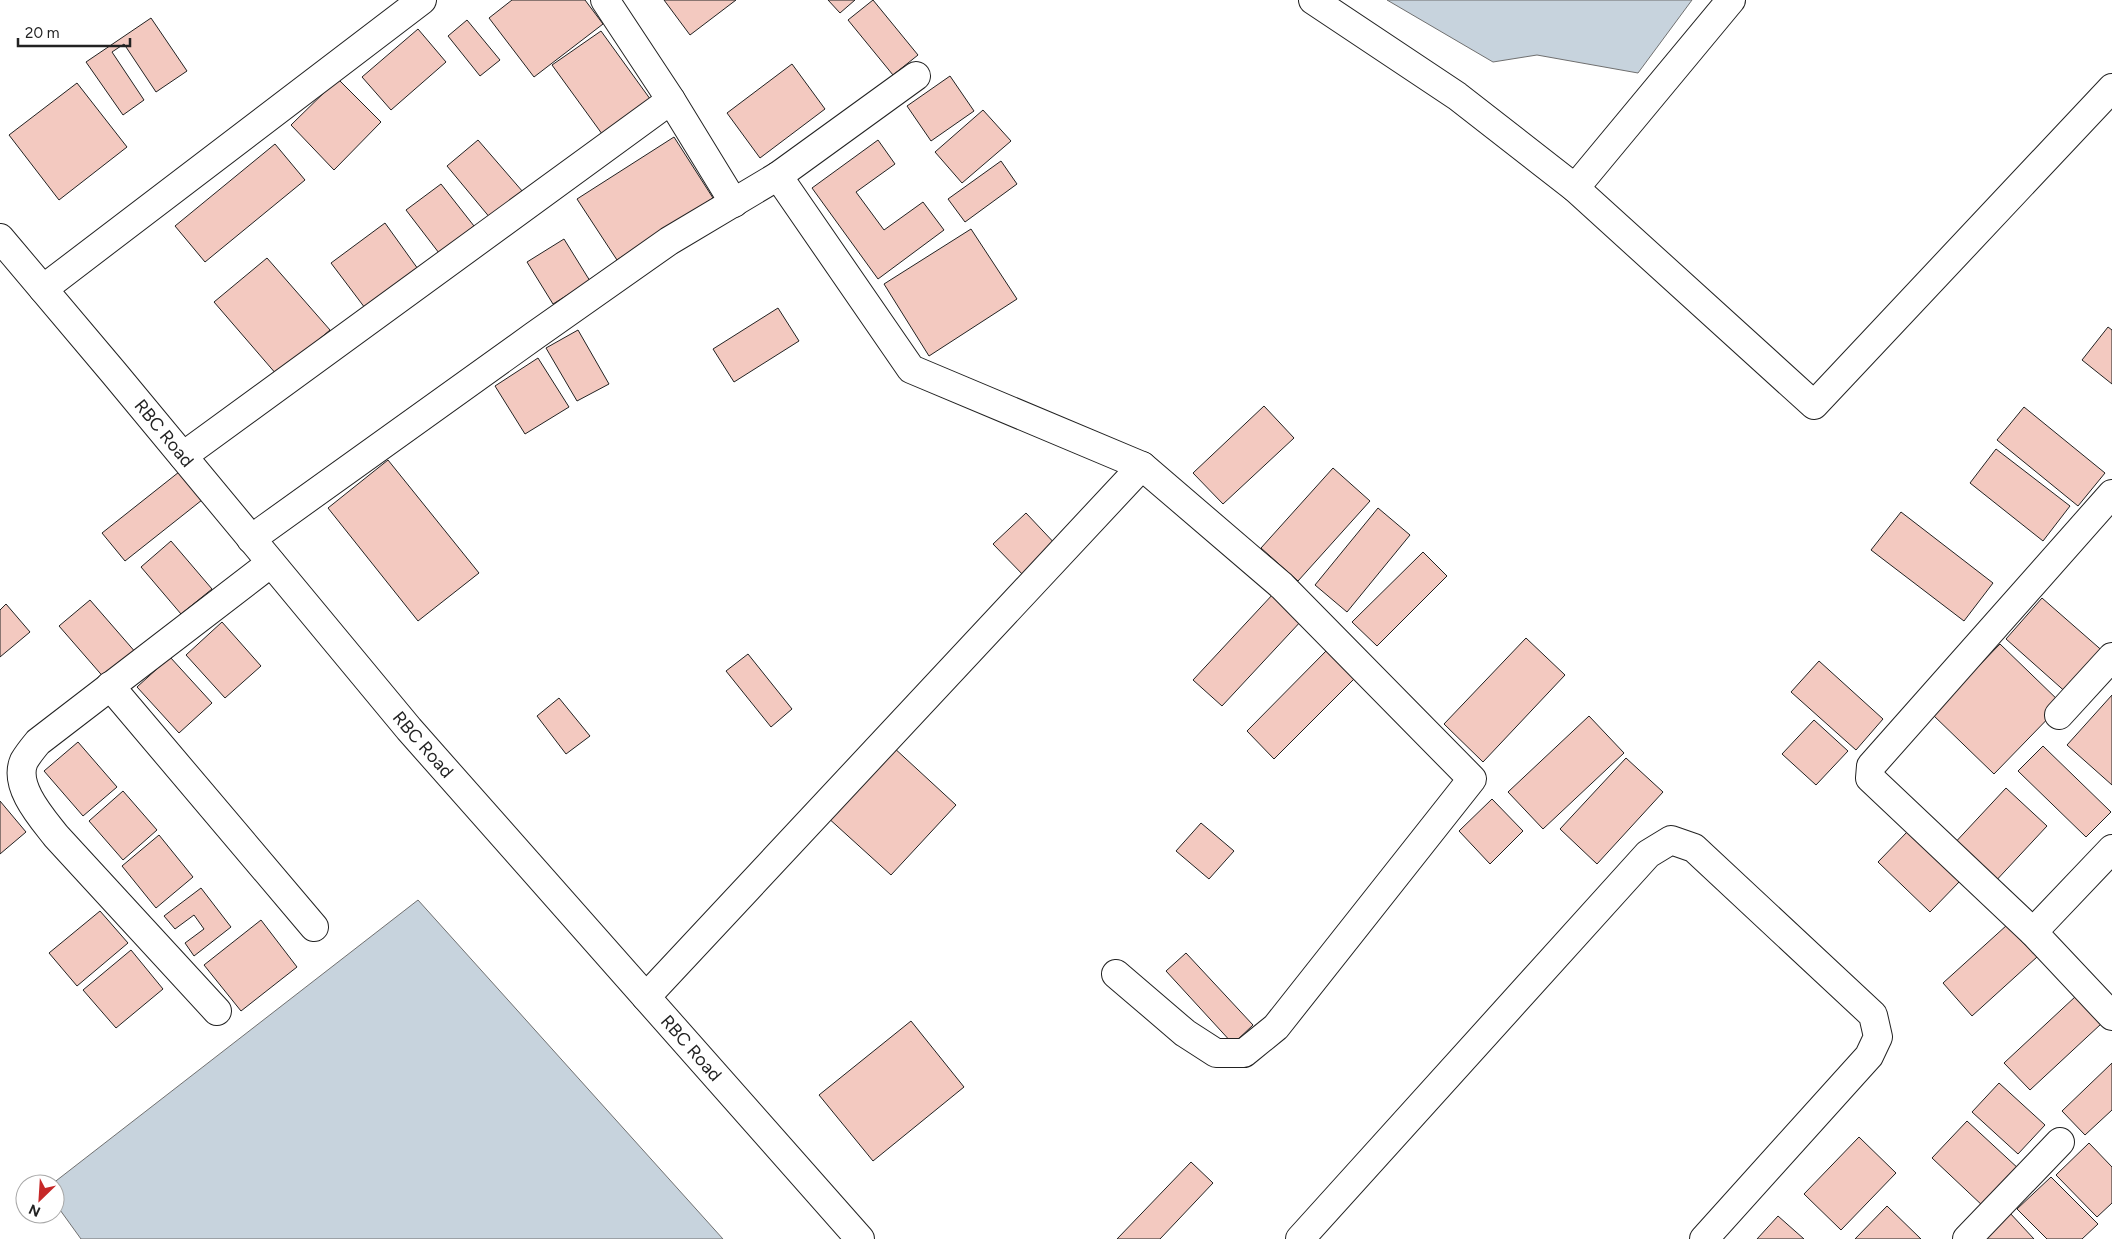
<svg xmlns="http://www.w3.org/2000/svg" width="2112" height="1239" viewBox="0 0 2112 1239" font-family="Figtree,sans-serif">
<rect width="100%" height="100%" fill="#fff"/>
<g fill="#c7d3dd" stroke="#6f6f6f">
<polygon points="1387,0 1692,0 1638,73 1537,55 1493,62"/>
<polygon points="418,900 723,1239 81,1239 55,1203 55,1184 52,1184"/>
</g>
<g fill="#f3c9c0" stroke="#222">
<polygon points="512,0 585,0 603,24 534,77 489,18"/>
<polygon points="664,0 736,0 690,35"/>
<polygon points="828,0 855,0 840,13"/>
<polygon points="873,0 918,55 893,75 848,20"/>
<polygon points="151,18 187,71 156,92 124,44 112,52 144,100 123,115 86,62"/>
<polygon points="467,20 500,60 480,76 448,36"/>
<polygon points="418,29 446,62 391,110 362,77"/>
<polygon points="601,31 653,103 605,138 552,65"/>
<polygon points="792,64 825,109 760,158 727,113"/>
<polygon points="950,76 974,111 931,141 907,106"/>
<polygon points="338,79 381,122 334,170 291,125"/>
<polygon points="77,83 127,147 59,200 9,135"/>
<polygon points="983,110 1011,141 962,183 935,152"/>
<polygon points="674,137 713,198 617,260 577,199"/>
<polygon points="478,140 523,192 491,219 447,166"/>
<polygon points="878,140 895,164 856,192 884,230 923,202 944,230 878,279 812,188"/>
<polygon points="275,144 305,180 205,262 175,226"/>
<polygon points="1001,161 1017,184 965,222 948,199"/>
<polygon points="441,184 474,226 439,253 406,210"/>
<polygon points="385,223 418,269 365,308 331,263"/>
<polygon points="971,229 1017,299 929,356 884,284"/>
<polygon points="564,239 590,281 553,304 527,262"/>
<polygon points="267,258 330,330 277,375 214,302"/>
<polygon points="778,308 799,341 734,382 713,349"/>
<polygon points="2108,327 2112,330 2112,384 2082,360"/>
<polygon points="578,330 609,384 577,401 546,348"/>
<polygon points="538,358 569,407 525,434 495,386"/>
<polygon points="1264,406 1294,438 1223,504 1193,473"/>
<polygon points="2024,407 2105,473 2078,506 1997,440"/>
<polygon points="1996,449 2070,506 2043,541 1970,483"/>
<polygon points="388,460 479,573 418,621 328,508"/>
<polygon points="1333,468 1370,501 1298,581 1261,548"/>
<polygon points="179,472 202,500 125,561 102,533"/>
<polygon points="1378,508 1410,535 1347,612 1315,585"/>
<polygon points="1901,512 1993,583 1964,621 1871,550"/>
<polygon points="1026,513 1059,548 1026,578 993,544"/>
<polygon points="171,541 212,589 181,614 141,567"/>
<polygon points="1423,552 1447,576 1377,646 1352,622"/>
<polygon points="1274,593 1303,619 1222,706 1193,680"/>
<polygon points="2042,598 2106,654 2069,695 2006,639"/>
<polygon points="90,600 137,654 106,680 59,626"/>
<polygon points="6,604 30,632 0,657 0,610"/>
<polygon points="222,622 261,666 225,698 186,655"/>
<polygon points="1526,638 1565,675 1483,762 1444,724"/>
<polygon points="2000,644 2062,704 1994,774 1932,714"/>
<polygon points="1328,649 1356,677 1274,759 1247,731"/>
<polygon points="748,654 792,709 771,727 726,671"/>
<polygon points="170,657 212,703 179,733 137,687"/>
<polygon points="1819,661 1883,719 1856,750 1791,692"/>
<polygon points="2112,695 2112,785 2067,745"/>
<polygon points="559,698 590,736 566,754 537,716"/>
<polygon points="1589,716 1624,753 1543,829 1508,792"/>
<polygon points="1814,720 1848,751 1816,785 1782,754"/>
<polygon points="78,742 117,787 83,816 44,771"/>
<polygon points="892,746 956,805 891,875 826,816"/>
<polygon points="2043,746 2111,812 2086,837 2018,771"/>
<polygon points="1626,758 1663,792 1597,864 1560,829"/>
<polygon points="2006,788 2047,826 1992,885 1951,847"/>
<polygon points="123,791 157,830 123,860 89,821"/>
<polygon points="1492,799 1523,831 1490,864 1459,831"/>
<polygon points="0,801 26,832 0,854"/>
<polygon points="1201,823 1234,851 1209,879 1176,851"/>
<polygon points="1908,831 1960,881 1930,912 1878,862"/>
<polygon points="159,835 193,877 156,908 122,866"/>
<polygon points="201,888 231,927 194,956 185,943 204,929 194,915 175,929 164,916"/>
<polygon points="100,911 128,943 77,986 49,953"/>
<polygon points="261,920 297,967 241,1011 204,965"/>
<polygon points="2007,925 2037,957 1972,1016 1943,983"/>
<polygon points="131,950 163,989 116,1028 83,990"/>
<polygon points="1186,953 1253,1025 1233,1044 1166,971"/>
<polygon points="2076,996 2101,1024 2030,1090 2004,1063"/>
<polygon points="911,1021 964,1087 873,1161 819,1095"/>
<polygon points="2112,1063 2112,1110 2085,1135 2062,1111"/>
<polygon points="1999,1083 2045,1125 2018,1154 1972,1112"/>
<polygon points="1967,1121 2020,1170 1984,1207 1932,1158"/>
<polygon points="1859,1137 1896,1173 1841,1230 1804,1194"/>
<polygon points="2089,1143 2112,1167 2112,1203 2097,1217 2056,1175"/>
<polygon points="1191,1162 1213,1183 1160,1239 1117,1239"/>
<polygon points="2051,1177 2098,1224 2082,1239 2047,1239 2017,1209"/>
<polygon points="1887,1206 1921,1239 1855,1239"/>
<polygon points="2009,1212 2034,1239 1983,1239"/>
<polygon points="1778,1216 1804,1239 1757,1239"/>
</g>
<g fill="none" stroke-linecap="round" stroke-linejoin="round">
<defs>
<g id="minor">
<polyline points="605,0 671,100 734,203"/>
<polyline points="1313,0 1457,96 1575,188 1731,0"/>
<polyline points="778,176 916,76"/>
<polyline points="1575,188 1814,405 2112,88"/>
<path id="s1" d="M0,238l114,135 295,356 451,510"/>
<polyline points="43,289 422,0"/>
<polyline points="183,456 671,100"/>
<polyline points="251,539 534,336 669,241 778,176 911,369 1142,466 1282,586 1472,779 1276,1027 1244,1053 1216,1053 1185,1033 1116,974"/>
<polyline points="110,686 314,927"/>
<polyline points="2059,715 2112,657"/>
<polyline points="2112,849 2033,932 2112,1016"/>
<polyline points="2033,932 1870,778 1871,766 2112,494"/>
<polyline points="646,997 1142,466"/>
<path d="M217,1011l-161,-175c-14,-18 -43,-50 -32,-75 4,-7 9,-13 14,-19l233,-179"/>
<polyline points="1300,1239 1648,854 1671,840 1694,848 1873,1015 1878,1037 1869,1056 1704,1239"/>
<polyline points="1967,1239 2060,1142"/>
</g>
</defs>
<use href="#minor" stroke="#222" stroke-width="30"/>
<use href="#minor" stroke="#fff" stroke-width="28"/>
</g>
<g text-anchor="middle" stroke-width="4" stroke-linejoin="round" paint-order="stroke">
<g font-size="18" fill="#222" stroke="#fff">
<text dy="6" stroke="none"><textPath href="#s1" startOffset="255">RBC Road</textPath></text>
<text dy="6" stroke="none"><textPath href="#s1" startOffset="660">RBC Road</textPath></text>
<text dy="6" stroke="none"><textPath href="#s1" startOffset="1065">RBC Road</textPath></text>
</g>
</g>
<g transform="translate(40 1199) rotate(205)"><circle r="24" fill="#ffffff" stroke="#a7a7a7"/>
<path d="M0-4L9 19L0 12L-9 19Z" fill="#c62828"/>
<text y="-8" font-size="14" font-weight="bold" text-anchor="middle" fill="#222222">N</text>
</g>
<path d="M18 38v8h112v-8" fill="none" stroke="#222222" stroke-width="2.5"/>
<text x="25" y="38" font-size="15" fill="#222222" stroke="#ffffff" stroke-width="4" paint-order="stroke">20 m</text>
</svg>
